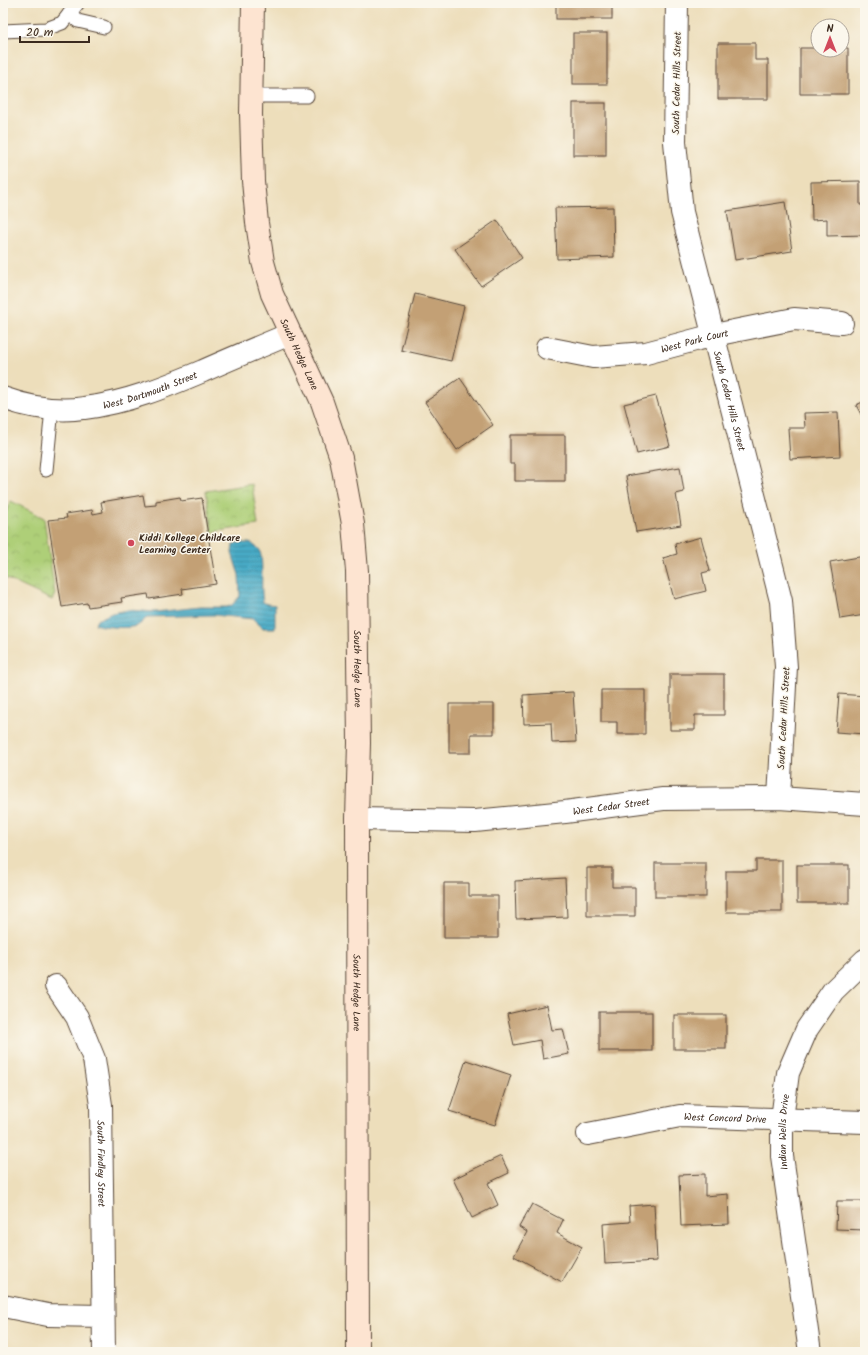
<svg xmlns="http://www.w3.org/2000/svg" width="868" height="1355" viewBox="0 0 868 1355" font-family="Kalam,sans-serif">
<defs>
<pattern id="park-crowns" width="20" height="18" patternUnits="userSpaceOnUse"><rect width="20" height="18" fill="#aecf78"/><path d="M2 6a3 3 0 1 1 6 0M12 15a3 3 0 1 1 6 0" fill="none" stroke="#97b267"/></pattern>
<pattern id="water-rules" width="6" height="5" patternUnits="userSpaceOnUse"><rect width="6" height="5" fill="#47aac6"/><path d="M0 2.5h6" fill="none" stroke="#3c8ba0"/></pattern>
</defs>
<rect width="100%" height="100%" fill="#fbf7ec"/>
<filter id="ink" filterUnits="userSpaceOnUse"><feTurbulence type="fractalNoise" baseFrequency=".025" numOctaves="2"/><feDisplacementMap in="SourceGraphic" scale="8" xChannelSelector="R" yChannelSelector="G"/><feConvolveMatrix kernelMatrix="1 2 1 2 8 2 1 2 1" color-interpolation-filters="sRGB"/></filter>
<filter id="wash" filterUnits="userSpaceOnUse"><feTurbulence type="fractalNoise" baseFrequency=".012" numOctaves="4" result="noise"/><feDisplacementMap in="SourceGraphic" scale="16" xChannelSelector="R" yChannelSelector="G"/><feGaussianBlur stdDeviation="0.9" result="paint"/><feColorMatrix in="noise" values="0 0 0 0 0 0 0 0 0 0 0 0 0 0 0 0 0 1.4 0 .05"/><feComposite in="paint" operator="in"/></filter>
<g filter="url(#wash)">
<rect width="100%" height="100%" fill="#eddebb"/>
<g fill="url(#park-crowns)" stroke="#747c4b">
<polygon points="252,484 258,525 212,532 206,491"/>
<polygon points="11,501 44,518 55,594 52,600 3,577 3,517"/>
</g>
<path fill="url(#water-rules)" stroke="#416a72" d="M236,543h15l9,7c4,17 0,34 3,52l4,2 8,1v23h-12l-10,-9 -39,-4 -67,2c-2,2 -4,5 -7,7 -7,6 -37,3 -45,0l2,-4 15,-7 17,-3 26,2 45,-5h27l5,-2 8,-9 -1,-21 -7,-22 1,-8z"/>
<g id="blocks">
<g fill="#c3a075">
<rect x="556" y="3" width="56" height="16"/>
<rect x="573" y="33" width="34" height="51"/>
<polygon points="718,43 755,43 755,60 768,60 768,99 718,99"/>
<polygon points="800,48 818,48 818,50 842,50 842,48 848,48 848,94 800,94"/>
<rect x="573" y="103" width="33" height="52"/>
<polygon points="860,181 860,205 865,205 865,235 827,236 827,219 812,220 811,182"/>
<polygon points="785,202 792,251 735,260 727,211"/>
<polygon points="613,207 614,257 557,259 555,208"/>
<polygon points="497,220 522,258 481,286 455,249"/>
<polygon points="415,294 464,306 451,361 401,350"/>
<polygon points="460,378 493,425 457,450 425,402"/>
<polygon points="656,396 670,446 637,454 624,404"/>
<polygon points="865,401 865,422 856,405"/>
<polygon points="838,412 840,456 790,459 788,428 805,428 804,413"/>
<polygon points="510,435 565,435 565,481 515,481 515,464 510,464"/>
<polygon points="680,467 684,492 676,494 681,525 636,532 626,476"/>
<polygon points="143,495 145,506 156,505 156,501 180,497 181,501 202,498 216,584 182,589 183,594 149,599 148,594 121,598 122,602 88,607 87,603 62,607 48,520 67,518 66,514 92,510 93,514 103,512 101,502"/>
<polygon points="701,537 710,571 702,573 706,591 674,599 663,558 677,554 675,544"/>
<polygon points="865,556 865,615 840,619 830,562"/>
<polygon points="670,674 724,674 724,715 695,715 695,730 670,730"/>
<polygon points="601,690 645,690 645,734 617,734 617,722 601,722"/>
<polygon points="573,692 576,742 552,743 551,723 524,724 523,695"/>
<polygon points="839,694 865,696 865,734 836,732"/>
<polygon points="449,704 494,704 494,734 471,734 471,753 449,753"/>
<polygon points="756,860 782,860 782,912 726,912 726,871 756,871"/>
<rect x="655" y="863" width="51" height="34"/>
<rect x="797" y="865" width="52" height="38"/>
<polygon points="587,868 612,868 612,887 635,887 635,916 587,916"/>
<polygon points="565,878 567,917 516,919 515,881"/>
<polygon points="444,883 469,883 469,896 498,896 498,938 444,938"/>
<polygon points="547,1005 552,1030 563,1029 569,1054 543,1059 540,1040 514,1045 507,1014"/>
<rect x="599" y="1012" width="53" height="39"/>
<rect x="674" y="1015" width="52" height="34"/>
<polygon points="466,1060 511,1075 495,1125 449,1111"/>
<polygon points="501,1156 509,1173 488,1183 498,1205 472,1218 453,1179"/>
<polygon points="705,1174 705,1196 728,1194 729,1224 681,1226 679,1175"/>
<polygon points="837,1201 865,1201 865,1230 836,1229"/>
<polygon points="532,1204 563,1220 557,1233 582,1247 562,1282 514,1256 527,1232 519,1227"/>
<polygon points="654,1204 657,1261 605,1264 603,1224 630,1222 629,1206"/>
</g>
</g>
</g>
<g filter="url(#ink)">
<use href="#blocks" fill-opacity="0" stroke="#564536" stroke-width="1"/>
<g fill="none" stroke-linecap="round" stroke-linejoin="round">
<defs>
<g id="lane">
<polyline points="69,14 78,21 104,27"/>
<polyline points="3,31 46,29 62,23 78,3"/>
<polyline points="252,96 307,96"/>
<polyline points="46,470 52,409"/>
</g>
<g id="street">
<path id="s1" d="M677,3l-2,139 7,70 99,389 5,66 -7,131"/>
<path id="s2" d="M547,348l46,9 53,-4 68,-18 80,-16 48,4"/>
<path id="s3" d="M3,398c25,9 55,14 81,10 42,-5 81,-21 119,-37 29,-13 58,-25 87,-37"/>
<path id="s4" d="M357,819l118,2 90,-9 98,-13 116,-1 86,6"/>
<path id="s5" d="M56,986l21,31 17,42 7,46 3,247"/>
<path id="s6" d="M588,1134l92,-18 185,6"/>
<polyline points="3,1306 48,1315 103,1316"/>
<path id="s7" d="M810,1352l-28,-196v-37l6,-46 19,-44 26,-38 32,-31"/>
</g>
<g id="secondary">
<path id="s8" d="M253,3l-2,111 2,67 4,42 6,39 9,32 50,108 19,56 12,66 4,47 2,172 -2,76 1,533"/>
</g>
</defs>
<use href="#lane" stroke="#564536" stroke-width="15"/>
<use href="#street" stroke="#564536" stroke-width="24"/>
<use href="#secondary" stroke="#564536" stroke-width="24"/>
<use href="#lane" stroke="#fff" stroke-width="13"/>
<use href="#street" stroke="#fff" stroke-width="22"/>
<use href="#secondary" stroke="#fde4d1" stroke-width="22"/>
</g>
</g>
<circle fill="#d1495b" stroke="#fbf7ec" stroke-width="1.5" cx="131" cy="543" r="4"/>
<g text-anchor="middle" stroke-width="3" stroke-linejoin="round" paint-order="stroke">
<g font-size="10" fill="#3b2a1e" stroke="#fbf7ec">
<text transform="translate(676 83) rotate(-89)" y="4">South Cedar Hills Street</text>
<text dy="4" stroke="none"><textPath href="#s2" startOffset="150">West Park Court</textPath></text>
<text dy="4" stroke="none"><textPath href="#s8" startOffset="359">South Hedge Lane</textPath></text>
<text dy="4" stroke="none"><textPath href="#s3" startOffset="151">West Dartmouth Street</textPath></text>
<text dy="4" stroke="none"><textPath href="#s1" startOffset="404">South Cedar Hills Street</textPath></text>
<text dy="4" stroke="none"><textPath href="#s8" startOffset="683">South Hedge Lane</textPath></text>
<text transform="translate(783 718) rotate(-87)" y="4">South Cedar Hills Street</text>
<text dy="4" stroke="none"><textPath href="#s4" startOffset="255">West Cedar Street</textPath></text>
<text dy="4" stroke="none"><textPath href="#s8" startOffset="1007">South Hedge Lane</textPath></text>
<text dy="4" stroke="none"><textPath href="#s6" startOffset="139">West Concord Drive</textPath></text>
<text dy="4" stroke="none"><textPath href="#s7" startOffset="222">Indian Wells Drive</textPath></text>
<text dy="4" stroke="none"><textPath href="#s5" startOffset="188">South Findley Street</textPath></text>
</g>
<g font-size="10" font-weight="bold" fill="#3b2a1e" stroke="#fbf7ec" text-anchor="start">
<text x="139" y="541">Kiddi Kollege Childcare<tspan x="139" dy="12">Learning Center</tspan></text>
</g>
</g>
<rect width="868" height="1355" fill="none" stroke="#fbf7ec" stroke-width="16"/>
<g transform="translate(830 38)"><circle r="19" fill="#fbf7ec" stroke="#aea59a"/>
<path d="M0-3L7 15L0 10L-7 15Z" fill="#d1495b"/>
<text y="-6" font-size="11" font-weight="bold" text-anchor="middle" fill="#3b2a1e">N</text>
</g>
<path d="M20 36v6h69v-6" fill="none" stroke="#3b2a1e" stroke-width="2"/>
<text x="26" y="36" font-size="12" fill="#3b2a1e" stroke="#fbf7ec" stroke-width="3" paint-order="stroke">20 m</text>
</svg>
